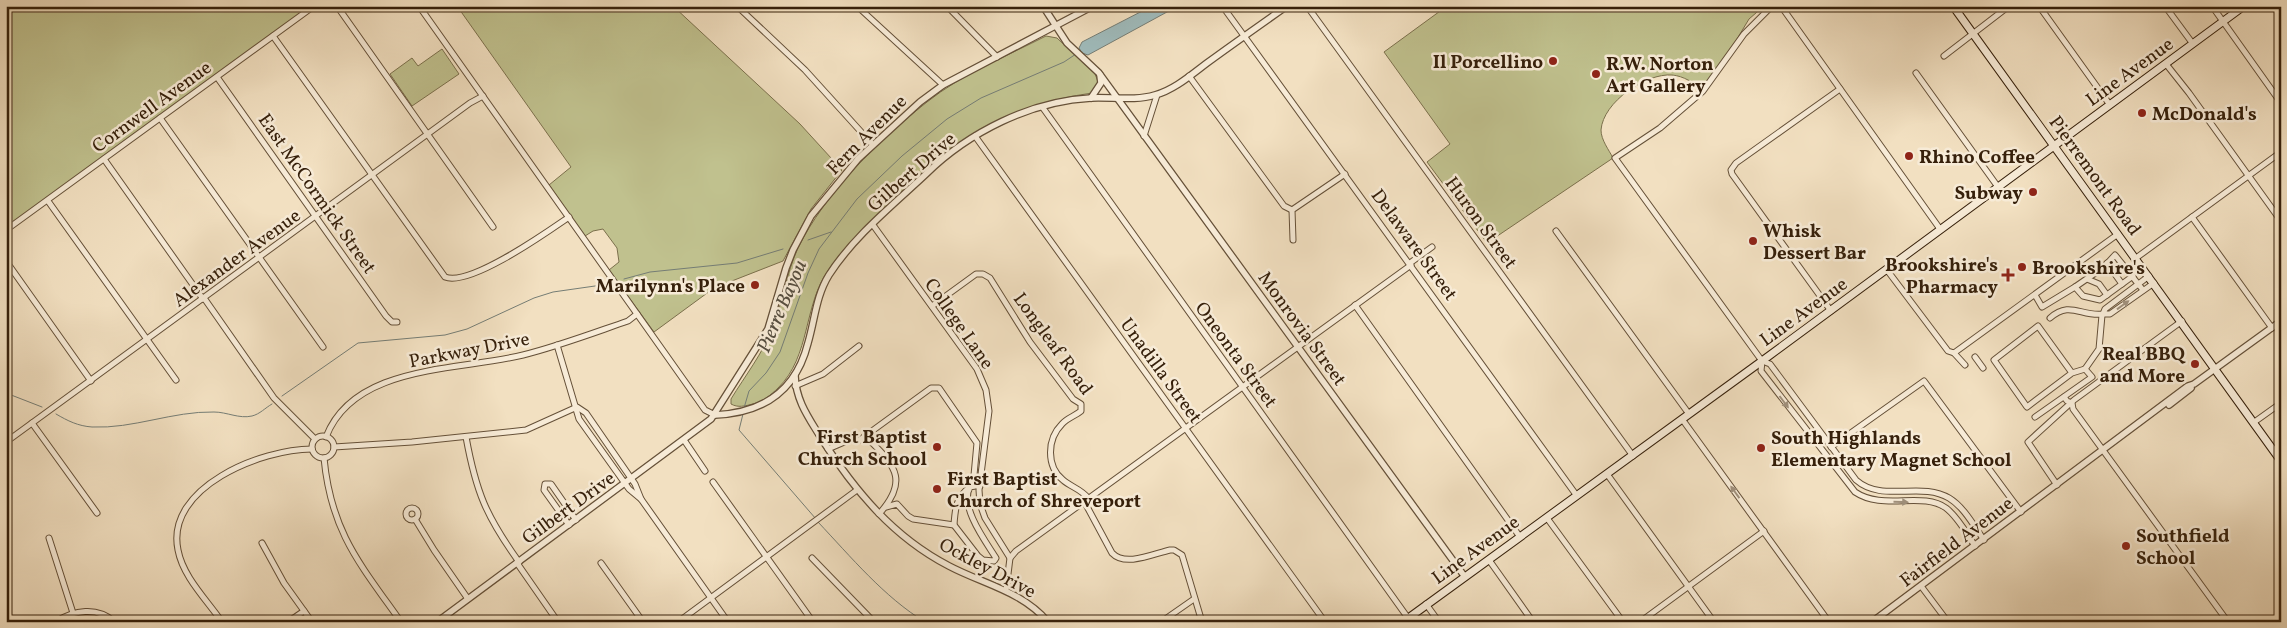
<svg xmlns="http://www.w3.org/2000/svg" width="2287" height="628" viewBox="0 0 2287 628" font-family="Vollkorn,serif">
<rect width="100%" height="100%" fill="#f2e0c1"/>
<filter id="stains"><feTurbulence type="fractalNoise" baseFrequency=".004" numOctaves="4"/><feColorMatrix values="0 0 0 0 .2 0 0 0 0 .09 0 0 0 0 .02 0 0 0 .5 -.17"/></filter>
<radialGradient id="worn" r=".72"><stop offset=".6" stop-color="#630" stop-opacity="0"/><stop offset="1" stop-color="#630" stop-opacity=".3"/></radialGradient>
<g fill="#c0c18e" stroke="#7b704c">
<polygon points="6,6 310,6 6,230"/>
<polygon points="457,6 673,6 800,124 842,170 811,209 783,261 714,288 654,332 609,270 619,262 617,248 603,229 593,231 585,236 549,185 571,167"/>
<path d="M1447,6h317l-15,13 -33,55 -13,15c-10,-6 -19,-13 -31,-14 -26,-2 -69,27 -71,55 0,10 8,20 12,28l-126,85 -60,-81 23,-18 -66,-92z"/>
<path d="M1046,36l11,2 38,36 4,10 -7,9c-85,12 -134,47 -196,104 -24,22 -48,45 -67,72 -26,36 -18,87 -51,119 -7,7 -16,14 -25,16 -8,2 -15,4 -22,0v-5c14,-23 32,-46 42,-72 10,-26 13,-53 25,-79 27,-55 81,-108 129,-146 35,-28 80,-46 119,-66z"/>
<polygon points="442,49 459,74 412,106 390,74 412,58 418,66"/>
</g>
<polygon fill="#9fbbbc" stroke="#757d75" points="1152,6 1178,6 1088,55 1082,53 1079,48 1082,42"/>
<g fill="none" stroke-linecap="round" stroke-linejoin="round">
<g stroke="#757d75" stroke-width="1">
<polyline points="808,240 831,232"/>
<polyline points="624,279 650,272 737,263 783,249"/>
<polyline points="6,393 42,407"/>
<polyline points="282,396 358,343 445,335 467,329 534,298 553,292 609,284"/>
<polyline points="744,408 749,391 766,373 780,352 808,273 819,249 857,199 902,156 947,119 981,98 1064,62 1076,54"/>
<path d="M56,414c12,7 22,12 36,13 41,2 81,-16 122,-15 13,0 25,7 38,4 8,-2 13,-8 20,-12"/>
<polyline points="743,414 739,430 816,519"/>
<path d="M818,522c33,35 66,75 107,100"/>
</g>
<defs>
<g id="minor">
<polyline points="337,6 493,227"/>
<polyline points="419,6 705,410 715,415"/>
<polyline points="737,6 805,70 873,145"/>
<polyline points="857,6 943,85"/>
<polyline points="947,6 997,57"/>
<polyline points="1307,6 1633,456"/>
<path d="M1772,6l-28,28 -41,57 -43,37 -45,30 147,203 8,3 86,116c26,23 65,1 93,18 15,9 25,28 35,42"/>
<polyline points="1781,6 1940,229"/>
<polyline points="2039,6 2110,105"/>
<polyline points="2165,6 2193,44"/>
<polyline points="2212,6 2281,103"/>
<polyline points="1226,11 1577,496"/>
<path d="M273,36l172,241c25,10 102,-45 124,-60"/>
<polyline points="1944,56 2009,6"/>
<polyline points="2166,64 2189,93 2281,221"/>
<polyline points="1916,73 1998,187"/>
<polyline points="1189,76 1284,206 1292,210"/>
<polyline points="217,77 386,316 392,322 397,322"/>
<polyline points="1043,108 1408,618"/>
<polyline points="160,118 323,347"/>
<polyline points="975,136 1325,622"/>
<polyline points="1144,136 1157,95"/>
<polyline points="104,159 203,299"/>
<polyline points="48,201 176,380"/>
<polyline points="2192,217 2272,328"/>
<polyline points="873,225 977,369 986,390 989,411 979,490 980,504 985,518 1010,558 1006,590"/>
<polyline points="6,230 314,6"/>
<polyline points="1556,231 1689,414"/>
<polyline points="1293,240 1292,210 1345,174"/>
<polyline points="2136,258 2281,152"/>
<polyline points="6,261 91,381"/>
<polyline points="1410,263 1432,247"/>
<polyline points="2107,263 2122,284"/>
<polyline points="1887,270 1948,351 1954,353 2118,234"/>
<polyline points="2149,276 2105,309 2103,314 2110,314 2154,283"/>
<polyline points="2087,279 2099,284 2107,295"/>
<polyline points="2075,287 2083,296 2100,300 2133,276"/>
<polyline points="2035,295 2042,307 2075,287 2104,267 2115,255 2143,290"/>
<polyline points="204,298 274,398 315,439"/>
<polyline points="1355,305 1520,537"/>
<path d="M932,306l44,-32h7l7,4 40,64 43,57 8,5v7c-6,5 -14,7 -19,13 -15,15 -16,42 1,56 8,7 18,9 25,18"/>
<polyline points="1831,311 1732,174 1731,170 1736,163 1840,89"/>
<path d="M2050,318c20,-18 31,-1 53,-4"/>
<polyline points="557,345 579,419 629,489 641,499 728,622"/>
<polyline points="1954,353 1965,365"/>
<polyline points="1975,357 1983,368"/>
<path d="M1762,361l-1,10 94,121c28,19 67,-1 91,16 12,9 21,26 29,38"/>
<polyline points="2085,369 2099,349 2102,315"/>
<polyline points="795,386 823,374 859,346"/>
<polyline points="2064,397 2067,401 2072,403 2073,409 2228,622"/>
<polyline points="2035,417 2092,377 2085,369 2072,373 2027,407 1994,360 2038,326 2072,373"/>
<polyline points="1682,419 1829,622"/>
<polyline points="32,423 97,513"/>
<polyline points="2253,423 2281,403"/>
<circle cx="323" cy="447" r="11"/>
<path d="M326,437c28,-73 133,-66 197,-82 36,-9 70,-22 105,-34l9,-7"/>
<path d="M466,437c10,55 20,79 53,125"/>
<polyline points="861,439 931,388 939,388 977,443 973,486 980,486"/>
<polyline points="684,440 705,471"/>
<polyline points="6,442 470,103 483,96"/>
<polyline points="334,447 412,442 526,430 577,407 586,413 635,484 641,499"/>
<polyline points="1831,447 1924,381 2021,512"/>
<path d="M828,449l21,-9h20c29,27 38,43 10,74"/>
<path d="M324,458c7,74 36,106 77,164"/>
<polyline points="1607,474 1714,622"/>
<polyline points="713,482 813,622"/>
<polyline points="2057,485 2028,442 2074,400 2182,321"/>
<path d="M970,487c-14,10 -15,22 -16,38l24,31 5,4 11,1 2,-3c-10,-16 -37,-52 -26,-71l4,-1"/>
<path d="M1084,501l28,52c13,14 41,1 58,-3h4l8,5 20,67"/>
<polyline points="886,507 897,504 908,516 913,519 954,525"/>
<circle cx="412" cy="514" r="6"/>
<polyline points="1547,518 1623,622"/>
<polyline points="415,519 434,550 468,599"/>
<polyline points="569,525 544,490 545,484 551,484 576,520"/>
<polyline points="49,538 73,613"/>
<polyline points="262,543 284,583 312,622"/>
<polyline points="812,558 874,622"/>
<polyline points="1010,558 1016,551 1411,265"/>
<polyline points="1489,560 1533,622"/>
<polyline points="517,563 558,622"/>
<polyline points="601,563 643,622"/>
<polyline points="1921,586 1948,622"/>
<polyline points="1426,604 1439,622"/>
<path d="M55,622c19,-12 42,-16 60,0"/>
<path d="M222,622c-15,-22 -39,-45 -44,-72 -13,-63 84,-101 134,-101"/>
<polyline points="288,622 304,611"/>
<polyline points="678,622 857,490"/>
<polyline points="1161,622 1194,599"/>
<polyline points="1640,622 1764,531"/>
</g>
<g id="tertiary">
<polyline points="1043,6 1067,43 1099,73 1465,577"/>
<polyline points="1091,98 1101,83 1100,75"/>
<path d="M795,376c1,25 14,42 26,62 34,53 72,99 128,128 34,18 73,25 99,56"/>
<polyline points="2169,405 2191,388"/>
<path d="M715,415c48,-2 81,-24 93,-72 7,-24 8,-47 21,-68 25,-39 64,-70 97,-101 43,-42 105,-73 165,-76 21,-1 44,3 64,-3 19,-5 36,-20 52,-32 26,-19 53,-38 80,-57"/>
<polyline points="437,622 711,419 768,329 786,268 793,250 811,216 858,159 920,102 943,85 1093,6"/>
<polyline points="1872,622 2188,386 2194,384 2281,321"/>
</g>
<g id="secondary">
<polyline points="1953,6 2281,461"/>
<polyline points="1403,622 1762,361 2244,6"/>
</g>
</defs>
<use href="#minor" stroke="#655038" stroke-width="7"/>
<use href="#tertiary" stroke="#655038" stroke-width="8"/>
<use href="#secondary" stroke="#36200b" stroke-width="9"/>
<use href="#minor" stroke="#f7ebd7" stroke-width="5"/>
<use href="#tertiary" stroke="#f7ebd7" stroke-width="5.5"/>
<use href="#secondary" stroke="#f7ebd7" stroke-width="7"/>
</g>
<defs><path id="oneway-solid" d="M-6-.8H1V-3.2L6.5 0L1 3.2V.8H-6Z" transform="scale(1.25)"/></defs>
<g fill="#a0907b">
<use href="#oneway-solid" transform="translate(2123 305) rotate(-36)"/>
<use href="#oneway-solid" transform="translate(1784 402) rotate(53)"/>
<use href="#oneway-solid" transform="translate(1735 492) rotate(-126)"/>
<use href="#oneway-solid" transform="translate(1901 502) rotate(1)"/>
</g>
<g fill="#8f2418" stroke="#f7ebd7" stroke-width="2">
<circle cx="1553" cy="61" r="5"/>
<circle cx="1596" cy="74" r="5"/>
<circle cx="2142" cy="113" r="5"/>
<circle cx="1909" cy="156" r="5"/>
<circle cx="2033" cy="192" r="5"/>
<circle cx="1753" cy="241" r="5"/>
<circle cx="2022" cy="267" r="5"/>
<path d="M2005.5 267.5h5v5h5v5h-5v5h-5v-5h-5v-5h5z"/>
<circle cx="755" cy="285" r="5"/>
<circle cx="2195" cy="364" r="5"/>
<circle cx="937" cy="447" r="5"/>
<circle cx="1761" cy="448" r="5"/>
<circle cx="937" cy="489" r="5"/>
<circle cx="2126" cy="546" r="5"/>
</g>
<g text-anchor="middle" stroke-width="5" stroke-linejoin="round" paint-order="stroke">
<g font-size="19" font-weight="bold" fill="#36200b" stroke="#f7ebd7" text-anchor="start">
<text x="1543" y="68" text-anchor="end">Il Porcellino</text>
<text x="1606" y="70">R.W. Norton<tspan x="1606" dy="22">Art Gallery</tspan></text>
<text x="2152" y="120">McDonald's</text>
<text x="1919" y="163">Rhino Coffee</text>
<text x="2023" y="199" text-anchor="end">Subway</text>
<text x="1763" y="237">Whisk<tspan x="1763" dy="22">Dessert Bar</tspan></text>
<text x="1998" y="271" text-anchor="end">Brookshire's<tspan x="1998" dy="22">Pharmacy</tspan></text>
<text x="2032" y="274">Brookshire's</text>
<text x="745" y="292" text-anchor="end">Marilynn's Place</text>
<text x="2185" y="360" text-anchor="end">Real BBQ<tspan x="2185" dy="22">and More</tspan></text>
<text x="927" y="443" text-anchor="end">First Baptist<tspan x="927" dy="22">Church School</tspan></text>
<text x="1771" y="444">South Highlands<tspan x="1771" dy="22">Elementary Magnet School</tspan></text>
<text x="947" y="485">First Baptist<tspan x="947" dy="22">Church of Shreveport</tspan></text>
<text x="2136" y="542">Southfield<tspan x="2136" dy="22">School</tspan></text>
</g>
<g font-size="19" fill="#36200b" stroke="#f7ebd7">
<text transform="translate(2129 71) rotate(-36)" y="7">Line Avenue</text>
<text transform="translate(151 106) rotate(-36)" y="7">Cornwell Avenue</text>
<text transform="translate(866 134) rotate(-45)" y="7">Fern Avenue</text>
<text transform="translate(911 171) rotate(-41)" y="7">Gilbert Drive</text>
<text transform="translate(2096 175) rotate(54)" y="7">Pierremont Road</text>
<text transform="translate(318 193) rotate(55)" y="7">East McCormick Street</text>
<text transform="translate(1482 222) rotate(54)" y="7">Huron Street</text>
<text transform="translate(1415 244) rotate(54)" y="7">Delaware Street</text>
<text transform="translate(236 257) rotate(-36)" y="7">Alexander Avenue</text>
<text transform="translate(1803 311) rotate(-36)" y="7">Line Avenue</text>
<text transform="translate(960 323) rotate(55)" y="7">College Lane</text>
<text transform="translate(1303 328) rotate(54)" y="7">Monrovia Street</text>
<text transform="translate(1054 343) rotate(54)" y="7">Longleaf Road</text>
<text transform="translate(469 349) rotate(-11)" y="7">Parkway Drive</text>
<text transform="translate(1237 354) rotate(54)" y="7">Oneonta Street</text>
<text transform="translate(1162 370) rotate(54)" y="7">Unadilla Street</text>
<text transform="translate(568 507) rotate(-36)" y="7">Gilbert Drive</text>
<text transform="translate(1956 541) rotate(-37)" y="7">Fairfield Avenue</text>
<text transform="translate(1475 549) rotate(-36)" y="7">Line Avenue</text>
<text transform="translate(988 567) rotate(28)" y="7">Ockley Drive</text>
</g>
<g font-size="20" font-style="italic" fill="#564e40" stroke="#f7ebd7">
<text transform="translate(781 306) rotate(-67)" y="7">Pierre Bayou</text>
</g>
</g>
<rect width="2287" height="628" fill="none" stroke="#f2e0c1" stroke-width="25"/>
<rect x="8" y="8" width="2272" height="613" fill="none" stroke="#36200b" stroke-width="2.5"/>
<rect x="12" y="12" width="2262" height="603" fill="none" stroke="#36200b"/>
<rect width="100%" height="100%" filter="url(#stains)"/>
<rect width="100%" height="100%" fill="url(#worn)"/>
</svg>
